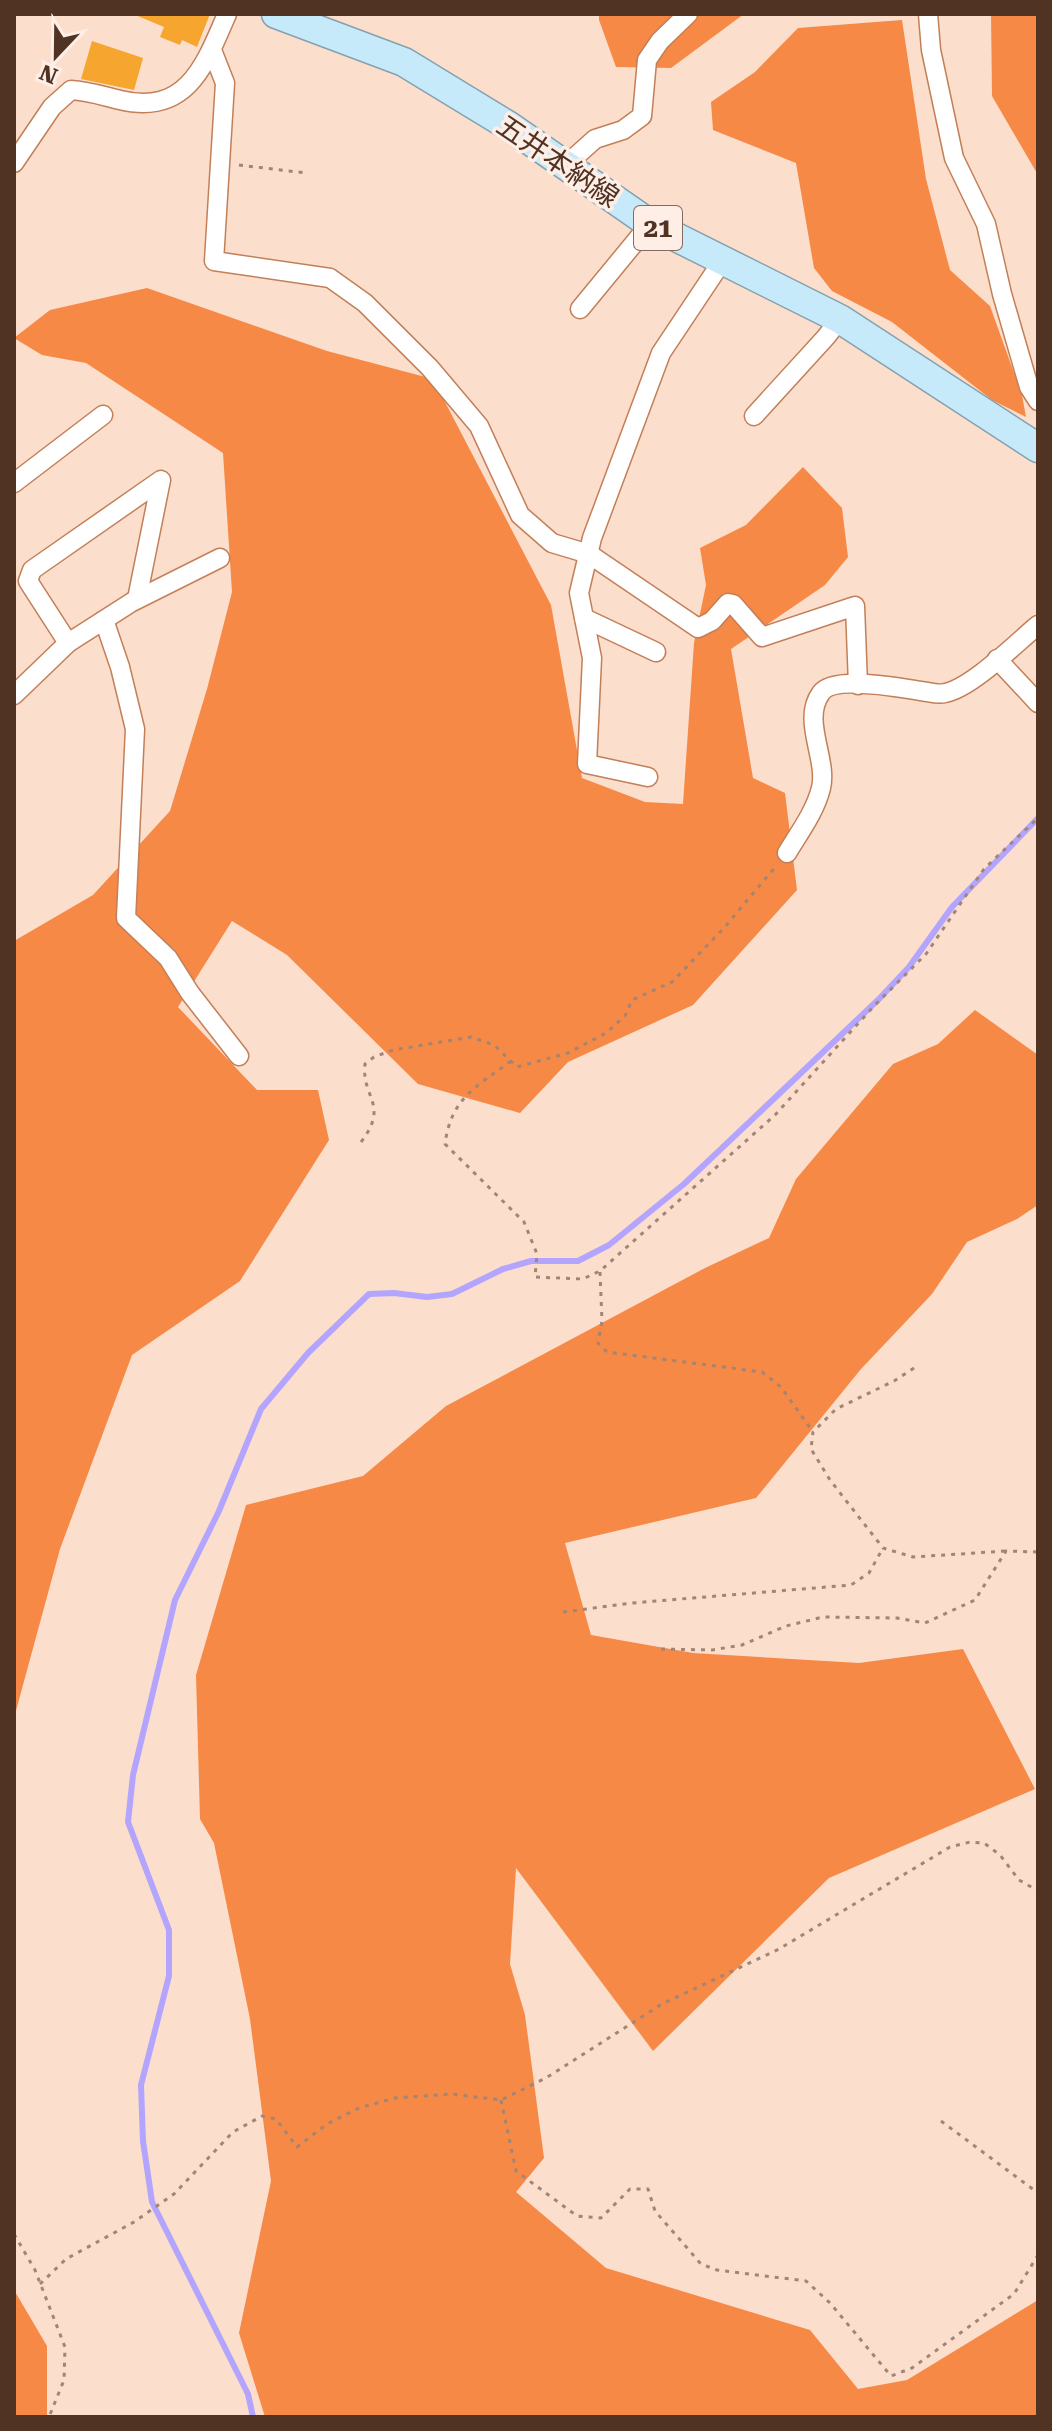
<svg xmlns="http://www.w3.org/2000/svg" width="1052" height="2431" viewBox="0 0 1052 2431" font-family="'Roboto Serif','Noto Sans JP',serif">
<rect width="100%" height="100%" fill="#fcdecd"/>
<g fill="#f68945">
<polygon points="599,14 744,14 671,68 616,67 599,20"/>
<polygon points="991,14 1038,14 1038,175 992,96"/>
<polygon points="902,20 926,179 950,270 990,306 1022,395 1026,417 992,400 892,322 832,291 814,268 796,163 713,130 711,102 755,72 798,28"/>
<polygon points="147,288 327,351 433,379 551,605 582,778 645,802 683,804 694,643 706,585 700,548 746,525 803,467 842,508 848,557 825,585 731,649 753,778 785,793 797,890 693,1005 568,1062 520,1113 418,1084 287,955 232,921 178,1007 257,1090 318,1090 329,1140 240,1281 132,1355 60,1549 14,1718 14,941 93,895 170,811 207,689 232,592 223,453 86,363 42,355 14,338 50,310"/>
<polygon points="975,1010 1038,1055 1038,1205 1017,1219 967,1242 932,1294 861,1369 756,1498 565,1543 591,1635 693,1653 859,1663 963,1649 1035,1789 829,1878 653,2051 516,1868 510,1964 525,2015 544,2158 516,2192 606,2268 810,2330 858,2389 907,2380 1038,2300 1038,2417 265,2417 239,2333 271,2181 250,2019 214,1843 200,1819 196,1675 246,1505 363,1476 446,1406 705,1268 769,1238 796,1179 893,1064 938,1044"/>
<polygon points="14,2290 47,2346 47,2417 14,2417"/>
</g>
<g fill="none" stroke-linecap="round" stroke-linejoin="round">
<polyline stroke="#b3a5fd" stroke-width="6" points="253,2417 248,2394 152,2202 143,2141 141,2085 169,1976 169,1930 128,1822 133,1775 175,1600 219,1511 261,1409 308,1353 369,1294 394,1293 427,1297 452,1294 503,1269 531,1261 578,1261 609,1245 684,1184 879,999 909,967 952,907 1038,818"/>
</g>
<g fill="#f6a52f">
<polygon points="133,14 210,14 197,47 182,40 180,45 160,37 164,27"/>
<polygon points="92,41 143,58 134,90 81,79"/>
</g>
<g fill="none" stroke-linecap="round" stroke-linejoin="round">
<defs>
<g id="minor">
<polyline points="928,14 931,50 954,158 986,224 1002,294 1029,387 1038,401"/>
<polyline points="212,50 225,83 214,261 330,278 365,303 430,368 479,426 520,515 552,543 589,554 698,628 712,621 728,603 733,604 762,637 855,606 858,685"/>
<path d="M14,163l38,-56 19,-17c18,1 32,6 49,10 67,16 85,-35 107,-86"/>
<polyline points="566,165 595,139 623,130 642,116 647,60 660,41 688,14"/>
<polyline points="580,309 650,224"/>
<polyline points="754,416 826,337 840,319"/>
<polyline points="14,483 103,415"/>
<polyline points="584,618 656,652"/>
<polyline points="104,620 120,667 135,729 126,918 168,958 190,993 239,1056"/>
<polyline points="68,643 28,581 32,570 161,480 137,599"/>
<polyline points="997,659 1038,703"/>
<polyline points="14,695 68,643 132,602 220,558"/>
<polyline points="648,777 587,764 592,658 579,593 592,538 661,353 723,260"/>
<path d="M787,853c12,-20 28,-41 34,-65 7,-29 -20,-68 0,-95 12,-18 80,-5 100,-2 8,1 17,4 24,2 27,-5 71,-50 93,-68"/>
</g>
<polyline id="primary" points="276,14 404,62 509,126 650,224 840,319 1038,448"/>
</defs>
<use href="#minor" stroke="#c37f57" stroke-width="21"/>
<use href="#primary" stroke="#85a1ae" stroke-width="31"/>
<g stroke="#a38575" stroke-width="3" stroke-dasharray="4 6" stroke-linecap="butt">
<polyline points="239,165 306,173"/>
<path d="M511,1061c-35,26 -60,37 -66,83l79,78 13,32 -2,23 48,2 17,-8 175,-156 99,-109 52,-52 58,-85 54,-51"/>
<path d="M361,1142c29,-38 0,-44 4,-78l9,-7 19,-7 78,-13 23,8 23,22 51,-14 38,-20 19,-17 7,-16 40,-18 51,-53 54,-64"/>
<polyline points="600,1272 602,1321 598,1343 607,1352 762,1372 781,1387 813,1432"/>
<polyline points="914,1368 894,1381 836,1409 813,1432 811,1449 830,1480 883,1548 913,1557 1006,1551"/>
<polyline points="563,1612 632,1603 851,1585 869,1573 883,1548"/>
<polyline points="661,1649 712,1650 742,1645 786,1626 823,1617 897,1618 925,1623 975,1600 1006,1551 1038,1552"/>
<polyline points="501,2100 516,2171 577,2216 601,2218 630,2189 648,2189 655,2211 701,2264 717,2270 806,2281 830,2303 891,2376 912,2368 1014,2294 1038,2255"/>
<polyline points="941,2121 1038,2193"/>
<polyline points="14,2234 35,2270 65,2347 64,2380 49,2417"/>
<polyline points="40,2284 66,2259 134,2222 174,2194 233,2132 262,2116 276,2119 297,2147 327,2124 359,2108 395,2098 451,2094 501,2100 546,2078 662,2004 779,1949 950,1847 970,1842 984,1843 1000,1855 1019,1880 1038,1891"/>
</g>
<use href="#minor" stroke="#fff" stroke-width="18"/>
<use href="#primary" stroke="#c7eafb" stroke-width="28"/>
</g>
<g text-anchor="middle" stroke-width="7" stroke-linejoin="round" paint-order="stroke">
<rect fill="#feeee6" stroke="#846b5e" stroke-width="2" x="634" y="206" width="48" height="44" rx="6"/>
<g font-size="26" font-weight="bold" fill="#503323">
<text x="658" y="237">21</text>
</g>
<g font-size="28" fill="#503323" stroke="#feeee6">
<text transform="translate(558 161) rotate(34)" y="10">五井本納線</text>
</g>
</g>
<rect width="1052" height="2431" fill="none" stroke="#503323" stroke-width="32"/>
<g transform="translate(56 56) rotate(202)" stroke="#feeee6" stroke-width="6" paint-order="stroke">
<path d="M0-6L14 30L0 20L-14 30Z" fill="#503323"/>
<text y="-12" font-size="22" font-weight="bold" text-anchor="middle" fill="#503323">N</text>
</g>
</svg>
